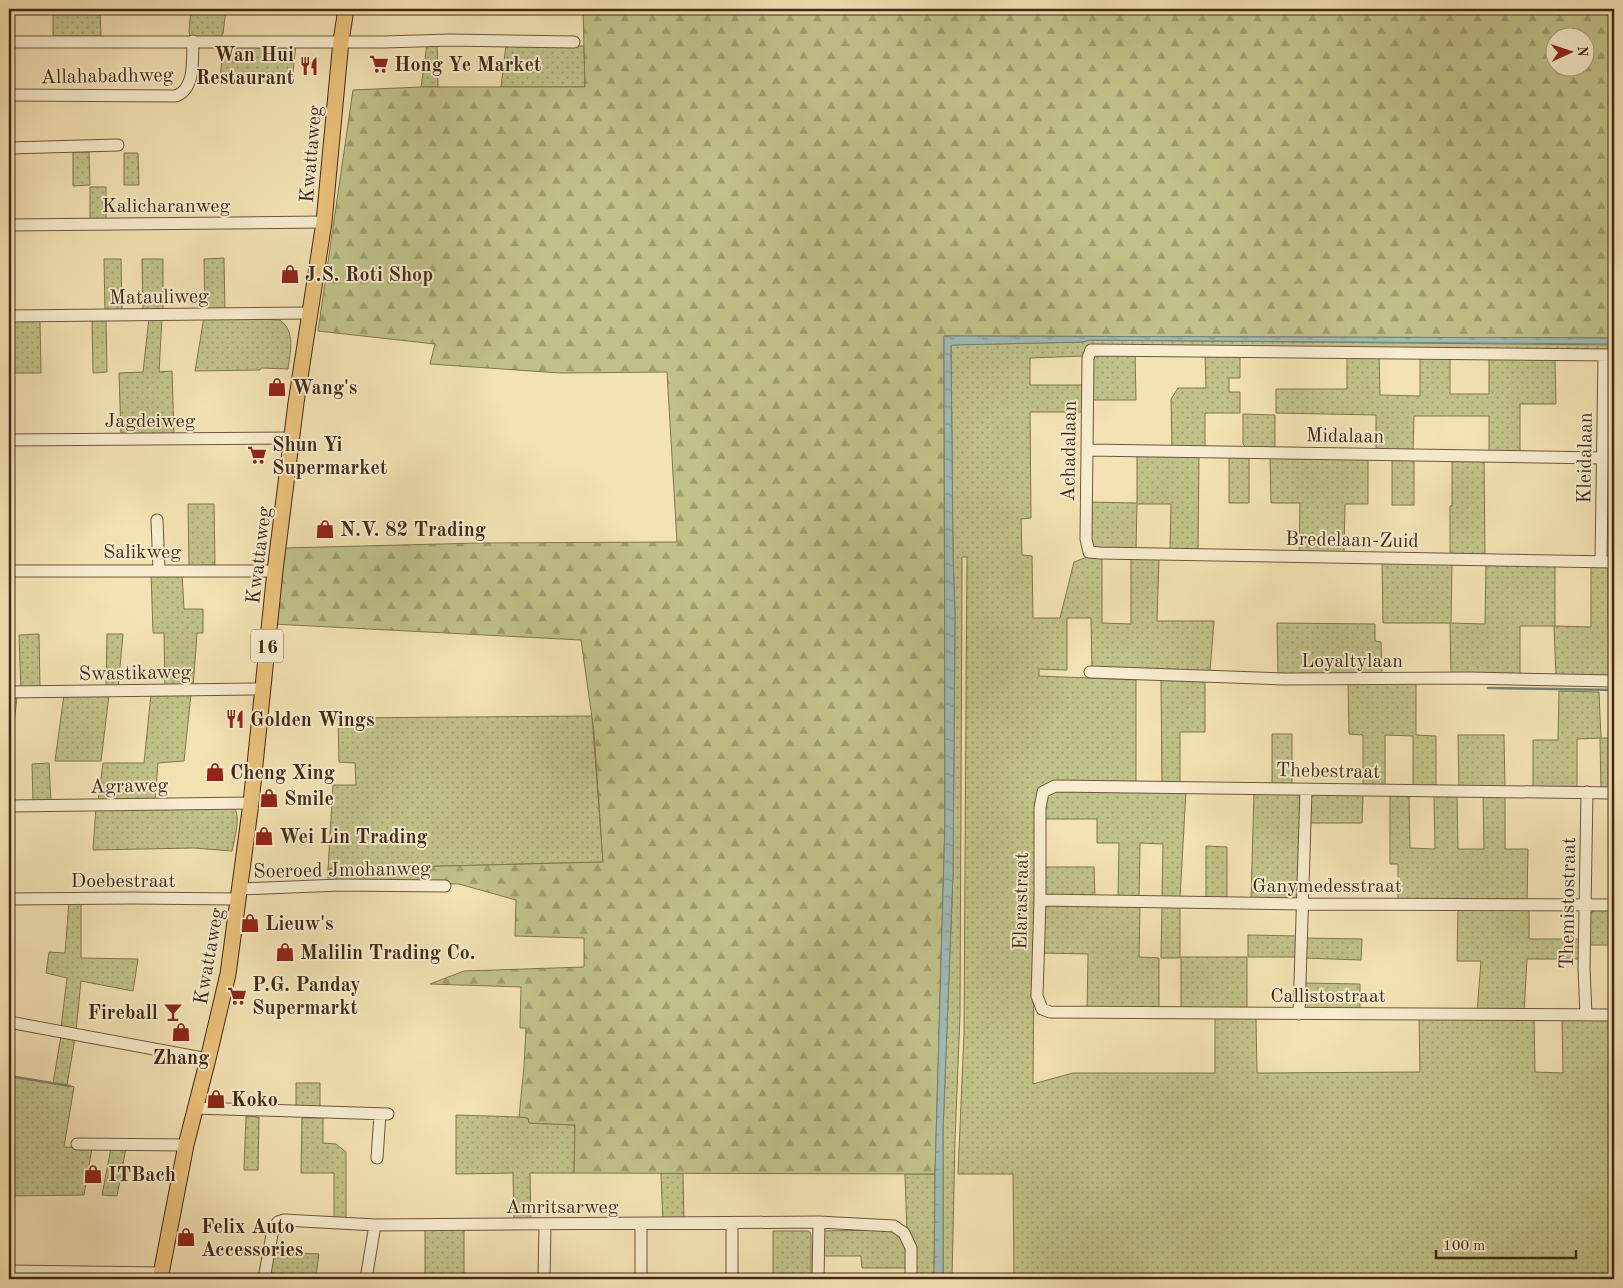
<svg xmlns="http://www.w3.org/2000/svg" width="1623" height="1288" viewBox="0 0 1623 1288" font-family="'Old Standard TT',serif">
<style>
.grass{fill:url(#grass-dots);stroke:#827550}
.forest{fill:url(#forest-firs);stroke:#827550;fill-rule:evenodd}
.water{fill:url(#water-ripples);stroke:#7a8177}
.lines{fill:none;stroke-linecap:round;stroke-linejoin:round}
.stream{stroke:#7a8177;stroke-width:2.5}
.minor-casing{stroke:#6f563e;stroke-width:13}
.major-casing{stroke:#432817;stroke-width:17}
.minor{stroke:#f7ecce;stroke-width:11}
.major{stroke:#eac17a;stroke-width:15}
.labels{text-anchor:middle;stroke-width:4;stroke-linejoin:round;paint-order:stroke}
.shield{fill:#f7ecce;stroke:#79634e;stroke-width:1}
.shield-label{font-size:19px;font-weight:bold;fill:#432817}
.poi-label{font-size:20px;font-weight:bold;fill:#432817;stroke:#f7ecce;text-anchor:start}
.street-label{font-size:20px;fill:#432817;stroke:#f7ecce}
</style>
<defs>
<pattern id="grass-dots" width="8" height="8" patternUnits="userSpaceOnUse" patternTransform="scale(1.25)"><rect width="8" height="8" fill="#c0c289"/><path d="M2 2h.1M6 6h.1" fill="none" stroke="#9e9e6f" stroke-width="1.8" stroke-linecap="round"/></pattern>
<pattern id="forest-firs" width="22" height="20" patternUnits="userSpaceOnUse" patternTransform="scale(1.25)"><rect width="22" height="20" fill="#c0c289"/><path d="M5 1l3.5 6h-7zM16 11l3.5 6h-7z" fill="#9e9e6f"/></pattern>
<pattern id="water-ripples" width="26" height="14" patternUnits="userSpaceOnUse" patternTransform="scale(1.25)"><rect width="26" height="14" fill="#9fbcb7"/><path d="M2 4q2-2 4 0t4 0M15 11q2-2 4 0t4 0" fill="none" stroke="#839994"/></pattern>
</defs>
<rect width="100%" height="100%" fill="#f3e2b3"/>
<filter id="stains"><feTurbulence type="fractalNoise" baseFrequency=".004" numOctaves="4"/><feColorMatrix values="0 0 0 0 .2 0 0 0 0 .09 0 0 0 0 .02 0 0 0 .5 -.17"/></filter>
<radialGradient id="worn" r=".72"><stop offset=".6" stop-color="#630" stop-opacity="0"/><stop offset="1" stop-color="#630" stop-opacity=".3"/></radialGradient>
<path class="grass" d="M53,9h47l1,27h-48z
M191,9h35l-3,25 -2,2 -31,1 -1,-5z
M223,44h73l-4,37 -72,1z
M427,44h10l1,43h-17z
M506,45l78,1 1,41h-84z
M73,152h16l1,33 -17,1z
M124,153h14l1,32h-15z
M90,187h16v33l-16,1z
M224,258l1,54h-20l-1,-53z
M104,259h17l1,53h-17z
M142,259h21v53h-20z
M204,317l76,3c16,12 10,32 8,49l-27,-1 -1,2 -65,1z
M106,318l1,54 -14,1 -1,-54z
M149,318h13l-3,54 13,-1 2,64 -53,1 -2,-63 24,-1z
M9,320h31l1,53h-32z
M1089,340l525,5v7l-527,-4 -3,5v3l-54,2v27h55v27h-55l1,106 -10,1 1,36 10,1 1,62h27l14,-56 16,-6 12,1v66l29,1v-66h28l-2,63h57l-4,50h-118l-1,-53h-24v52l-28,-1v7l97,4v103l-94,6 -8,186 -1,109 40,-11h142v-55h41l1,55 163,-1 -1,-54 115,2 1,52 28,1 -1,-54h52v260h-600l-1,-105h-55l6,-140 3,-477h-5l-2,458 -5,125 -3,139h-9v-148l10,-258 2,-259 -2,-57 -2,-212 132,-3z
M1135,352l1,48h-45l1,-43 2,-2z
M1205,353h35v25h-11v14h11v21h-35v36l-33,-1 -1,-49 7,-11h28z
M1347,355h32l1,40 40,1v-39h30v37h39v-35l66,1 1,44h-36v50h-31v-38h-75l-1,36 -37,-1v-36l-100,-2v-24h71z
M1608,358h6v158h-9z
M1243,414l32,1v34l-29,-2 -3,-3z
M1137,454l62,1 -1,95h-28l1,-46h-34l-1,46 -42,-3 -4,-4 -1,-41 48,1z
M1229,455h20v48h-20z
M1270,456l98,1v47h-23l-1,50 -45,-1 1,-50h-29z
M1392,458h22v47h-22z
M1452,458h32l1,98h-35v-50h2z
M188,504h26l1,61 -26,1z
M1382,561l70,1 -1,61 34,1 1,-62 69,1v63l36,1v-61h17v61h6v51l-58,-1 -2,-51h-34v50l-69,-1 -1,-52h-67z
M151,573h31l2,36h19v24h-6l-4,55h-28l-1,-55h-11z
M1277,623l98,1v17l6,1 1,34h-104z
M39,634l1,55 -19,1 -2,-55z
M107,634h16l-5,55h-12z
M1161,680l44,1v51h-25v53l-18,-1z
M1348,682h68v53l20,1v52h-23v-52l-28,-1v52h-22v-52l-14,-1z
M1559,691l40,1 2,46h13v52h-13l-1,-52 -23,1v50h-44v-49h25z
M151,694h40l-7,67 -26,2 -3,38 -57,1 5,-39h41z
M64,695h45l-8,66h-46z
M9,697h8l-7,64h-1z
M592,716l11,146 -275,7 5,-84h23l-1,-22 -16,-1 -1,-44z
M1272,734h20v51h-20z
M1458,735h46l1,53 -46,-1z
M49,763l2,38h-18l-1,-37z
M1051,791h135l-6,107h-18l1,-54 -23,-1 -1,55h-21l1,-55h-22v-24h-54l2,-23z
M1254,791l46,3v101l-3,6 -46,-1z
M1316,794h47l-1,29h-54l3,-25z
M1390,795l19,1 1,52 25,1 -1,-53h23l1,53h26l-1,-53h22v53h23l-1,53 -129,-1v-37h-8z
M96,807h137c9,7 1,33 -1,44l-38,-3 -101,2z
M1206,846l21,1v53l-21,-1z
M1043,867h51l1,31 -46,-1 -5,-6z
M69,902l12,1v55l57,1 -5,32 -52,-10 -5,50 -15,-3 6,-50 -21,-5 3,-21 16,1z
M1047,904h93l-1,53 20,1v53l-72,-1 1,-56 -46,-1 2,-46z
M1162,906h18v52h-19z
M1529,908v31h53l-1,20h-54l-3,54 -47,-1 4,-51h-24l1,-52z
M1614,908v37h-27l3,-31 6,-5z
M1248,935l51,1v21h-51z
M1305,938l57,1 -1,21 -57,-2z
M1181,957h66v53h-66z
M1304,983l56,1v28l-53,-2 -3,-6z
M61,1036l14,2 -8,47 7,2 -10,60 28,1 -8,47 -75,1v-120l44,7z
M296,1083h24v30l-24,-1z
M456,1115l63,2 9,1 1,5 46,2 -1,48h-44l1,51h-17l-1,-51 -57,1z
M246,1116l13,1 -1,53h-14z
M302,1118h21v25l13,1 10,8v69h-12v-48h-33z
M111,1148h15l-9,48 -15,-1z
M661,1173h22l1,52h-21z
M905,1174h30l-1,105h-20l-7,-46z
M425,1229h39v45h-39z
M890,1230c21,8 18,18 18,38h-46l-1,-12h-43l1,-25z
M773,1231h34l3,1 1,4v43h-38z
M272,1252l47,2 -3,22 -48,-2z"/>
<path class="forest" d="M583,9h1031v329l-670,-2 1,486 -10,352 -361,-1 1,-48 -46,-2 -1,-5 -9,-1 5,-50 2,-39h-6l1,-41 -91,-3 34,-13 120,-4v-29l-69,-2 1,-36 -57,-16 -131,-2v-13l275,-7 -9,-130 -13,-92 -308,-16 10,-76 197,-5 197,-1 -10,-170 -107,1 -130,-9 5,-20 -117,-13 35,-241 68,-3h164zM1556,38h30v30h-30z"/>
<path class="water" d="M944,336l670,2v6l-525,-4 -6,2 -132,3 2,212 2,57 -2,259 -10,258v148h-9l1,-105 10,-352z"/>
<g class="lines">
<path class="stream" d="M1488,688l126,2
M9,1076l61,10"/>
<g class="minor-casing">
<path id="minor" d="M9,42h375l66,-2 124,2
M9,95l167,1c20,-8 16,-37 17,-55
M9,148l109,-3
M9,225l315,-3
M9,316l301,-3
M1614,355l-523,-5 -3,8 -2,181 3,13 11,1 514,9
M9,440l283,-2
M1087,450l515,8
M157,520l2,50
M1601,561l3,-206
M9,571h266
M1090,672l194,7 185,-1 145,3
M9,692l253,-3
M1614,793l-559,-7 -12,6 -3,16v92l-3,96 5,13 8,3 564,3
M9,806l242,-3
M239,889l101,-4 105,1
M9,899l123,-1 106,1
M1040,900l264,4 310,1
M1299,1014l7,-225
M1586,1015l-2,-47 3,-176
M9,1022l199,37
M194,1108l194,6
M77,1144l109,1
M377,1158l3,-44
M9,1271l153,2
M264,1279l9,-50 5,-7 6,-2 91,5 444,-3 75,4 10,7 7,15v31
M366,1279l9,-54
M544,1279l1,-54
M641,1279v-55
M732,1279v-55
M818,1279l1,-57"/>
</g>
<g class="major-casing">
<path id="major" d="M160,1279l26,-134 22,-86 20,-85 23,-171 24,-232 21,-168 28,-181 17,-181 5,-32"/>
</g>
<use href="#minor" class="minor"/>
<use href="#major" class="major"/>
</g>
<defs>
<g id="supermarket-bare" transform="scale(1.5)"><path d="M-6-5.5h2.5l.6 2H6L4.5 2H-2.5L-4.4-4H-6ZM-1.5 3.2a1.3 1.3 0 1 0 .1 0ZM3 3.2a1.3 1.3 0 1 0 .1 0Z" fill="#8f2418" stroke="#f7ecce" stroke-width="2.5" paint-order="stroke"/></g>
<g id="restaurant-bare" transform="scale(1.5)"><path d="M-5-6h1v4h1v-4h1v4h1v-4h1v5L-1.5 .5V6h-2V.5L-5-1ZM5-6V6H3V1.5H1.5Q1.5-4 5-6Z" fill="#8f2418" stroke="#f7ecce" stroke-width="2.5" paint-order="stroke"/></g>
<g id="shop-bare" transform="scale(1.5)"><path d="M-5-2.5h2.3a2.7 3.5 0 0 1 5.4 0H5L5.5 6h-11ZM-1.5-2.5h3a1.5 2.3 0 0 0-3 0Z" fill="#8f2418" stroke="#f7ecce" stroke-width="2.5" paint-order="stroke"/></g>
<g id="bar-bare" transform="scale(1.5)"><path d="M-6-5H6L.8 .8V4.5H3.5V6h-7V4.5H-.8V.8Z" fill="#8f2418" stroke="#f7ecce" stroke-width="2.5" paint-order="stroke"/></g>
</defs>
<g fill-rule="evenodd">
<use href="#supermarket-bare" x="379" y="64"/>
<use href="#restaurant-bare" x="309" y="66"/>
<use href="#shop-bare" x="290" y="274"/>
<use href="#shop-bare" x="277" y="387"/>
<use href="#supermarket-bare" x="257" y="455"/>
<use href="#shop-bare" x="325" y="529"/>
<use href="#restaurant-bare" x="235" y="719"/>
<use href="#shop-bare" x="215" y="772"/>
<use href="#shop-bare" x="269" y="798"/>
<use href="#shop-bare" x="264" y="836"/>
<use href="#shop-bare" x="250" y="923"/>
<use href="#shop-bare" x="285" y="952"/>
<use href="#supermarket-bare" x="237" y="996"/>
<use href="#bar-bare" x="173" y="1012"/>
<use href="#shop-bare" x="181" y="1032"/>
<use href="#shop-bare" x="216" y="1099"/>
<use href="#shop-bare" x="93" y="1174"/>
<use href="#shop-bare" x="186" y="1237"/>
</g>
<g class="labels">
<rect class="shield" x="251" y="629.5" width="32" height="33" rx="4"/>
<g class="shield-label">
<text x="267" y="653">16</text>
</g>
<g class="poi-label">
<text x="294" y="61" text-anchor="end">Wan Hui<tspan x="294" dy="23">Restaurant</tspan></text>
<text x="394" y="71">Hong Ye Market</text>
<text x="305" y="281">J.S. Roti Shop</text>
<text x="292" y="394">Wang's</text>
<text x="272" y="451">Shun Yi<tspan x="272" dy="23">Supermarket</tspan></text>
<text x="340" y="536">N.V. 82 Trading</text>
<text x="250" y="726">Golden Wings</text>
<text x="230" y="779">Cheng Xing</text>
<text x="284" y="805">Smile</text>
<text x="279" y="843">Wei Lin Trading</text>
<text x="265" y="930">Lieuw's</text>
<text x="300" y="959">Malilin Trading Co.</text>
<text x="252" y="991">P.G. Panday<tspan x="252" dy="23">Supermarkt</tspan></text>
<text x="158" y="1019" text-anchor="end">Fireball</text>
<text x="181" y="1064" text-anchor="middle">Zhang</text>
<text x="231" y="1106">Koko</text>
<text x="108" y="1181">ITBach</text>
<text x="201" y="1233">Felix Auto<tspan x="201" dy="23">Accessories</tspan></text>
</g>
<g class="street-label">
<text transform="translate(107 75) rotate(-1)" y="7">Allahabadhweg</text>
<text transform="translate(310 154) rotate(-85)" y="7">Kwattaweg</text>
<text x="166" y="212">Kalicharanweg</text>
<text transform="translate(159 296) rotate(-1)" y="7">Matauliweg</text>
<text x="150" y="427">Jagdeiweg</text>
<text transform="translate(1345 435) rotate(1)" y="7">Midalaan</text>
<text transform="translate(1068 451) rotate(-89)" y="7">Achadalaan</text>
<text transform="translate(1584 458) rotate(-89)" y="7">Kleidalaan</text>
<text transform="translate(1352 539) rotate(1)" y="7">Bredelaan-Zuid</text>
<text x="142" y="558">Salikweg</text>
<text transform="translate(258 555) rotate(-83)" y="7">Kwattaweg</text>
<text x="1352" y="667">Loyaltylaan</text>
<text transform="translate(135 672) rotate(-1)" y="7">Swastikaweg</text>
<text transform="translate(1328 770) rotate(1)" y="7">Thebestraat</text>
<text transform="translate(129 785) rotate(-1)" y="7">Agraweg</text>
<text transform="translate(342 869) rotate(-1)" y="7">Soeroed Jmohanweg</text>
<text x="123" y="887">Doebestraat</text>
<text x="1327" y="892">Ganymedesstraat</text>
<text transform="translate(1020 901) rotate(-89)" y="7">Elarastraat</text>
<text transform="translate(1567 903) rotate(-89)" y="7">Themistostraat</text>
<text transform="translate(208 956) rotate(-80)" y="7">Kwattaweg</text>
<text x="1328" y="1002">Callistostraat</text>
<text x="562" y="1213">Amritsarweg</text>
</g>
</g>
<rect width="1623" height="1288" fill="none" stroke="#f3e2b3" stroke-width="30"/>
<rect x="10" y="10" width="1603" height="1268" fill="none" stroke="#432817" stroke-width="2.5"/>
<rect x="15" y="15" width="1593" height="1258" fill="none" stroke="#432817"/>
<g transform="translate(1570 52) rotate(87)"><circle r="24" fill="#f7ecce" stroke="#af9e85"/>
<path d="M0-4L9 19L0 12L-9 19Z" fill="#8f2418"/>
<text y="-8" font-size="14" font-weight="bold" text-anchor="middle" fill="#432817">N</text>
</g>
<path d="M1436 1250v8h140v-8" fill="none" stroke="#432817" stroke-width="2.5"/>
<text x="1443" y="1250" font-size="15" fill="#432817" stroke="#f7ecce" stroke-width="4" paint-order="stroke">100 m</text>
<rect width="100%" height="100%" filter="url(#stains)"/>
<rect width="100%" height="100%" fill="url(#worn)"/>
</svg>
